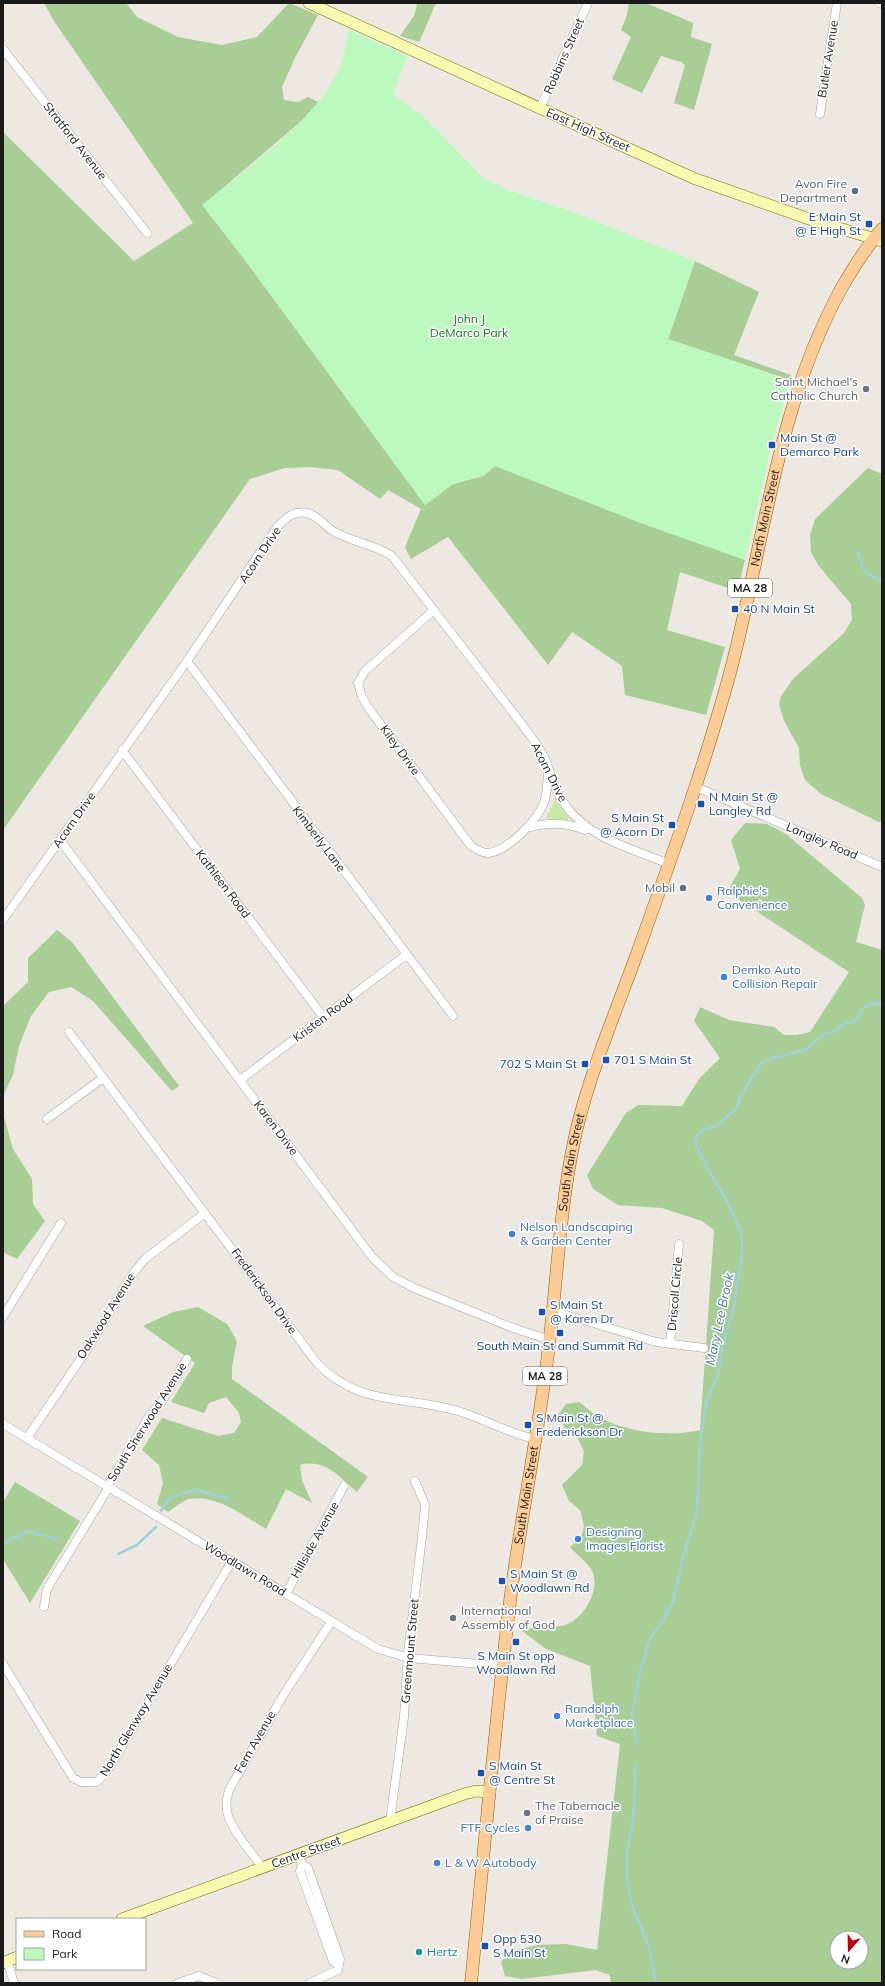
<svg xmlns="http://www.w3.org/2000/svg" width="885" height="1986" viewBox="0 0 885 1986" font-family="Mulish,sans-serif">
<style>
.grass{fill:#c9e8a5}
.forest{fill:#a8cd95;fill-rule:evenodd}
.park{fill:#bcf9be}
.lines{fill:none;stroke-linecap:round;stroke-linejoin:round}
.stream{stroke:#a0d1db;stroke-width:2.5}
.minor-casing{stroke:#a2a2a2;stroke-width:9}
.secondary-casing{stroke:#697004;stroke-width:12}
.primary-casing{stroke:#935c00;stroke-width:13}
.minor{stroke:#fff;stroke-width:8}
.secondary{stroke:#f9f9b2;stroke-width:11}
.primary{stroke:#fccc97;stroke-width:12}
.service-dot{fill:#5c6f8a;stroke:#fff;stroke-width:1.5}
.transit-dot{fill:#1a4fb4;stroke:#fff;stroke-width:1.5}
.worship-dot{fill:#6b7280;stroke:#fff;stroke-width:1.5}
.shop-dot{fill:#3f7fe0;stroke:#fff;stroke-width:1.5}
.culture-dot{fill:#0f9aa8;stroke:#fff;stroke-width:1.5}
.labels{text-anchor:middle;stroke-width:3;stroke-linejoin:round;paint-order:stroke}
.shield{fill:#fff;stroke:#5f5f5f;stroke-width:1}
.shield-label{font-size:11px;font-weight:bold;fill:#1b1b1b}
.street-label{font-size:12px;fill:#1b1b1b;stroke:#fff}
.service-label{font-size:12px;fill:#4e5e75;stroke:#fff;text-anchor:end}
.transit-label{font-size:12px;fill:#164399;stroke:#fff;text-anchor:start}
.park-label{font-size:12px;fill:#0b780f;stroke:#fff}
.worship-label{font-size:12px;fill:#5b616d;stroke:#fff;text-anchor:start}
.shop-label{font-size:12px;fill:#366cbe;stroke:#fff;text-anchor:start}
.culture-label{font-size:12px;fill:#0d838f;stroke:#fff;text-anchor:start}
.water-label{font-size:13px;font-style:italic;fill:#4579a2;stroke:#fff}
</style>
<rect width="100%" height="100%" fill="#ede8e1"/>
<path class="grass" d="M555,800l12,15 1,5 -19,-1 -3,-2z"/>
<path class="forest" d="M44,3h82l11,14 41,20 44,8 35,-8 32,-34 29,12 -23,43 -13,29 2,13 14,2 10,-5 10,5 -12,15 -103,88 45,59 177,241 28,-21 30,-8 12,-10 250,94 -8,31 -57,-19 -13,58 58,17 -19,68 -81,-20 -3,-29 -50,-34 -24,33 -100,-128 -37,22 -6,-12 16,-38 -33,-19 -8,9 -42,-29 -28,-3 -25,1 -35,11 -247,351v-698l131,129 59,-38 -139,-202z
M415,3h21l-17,39 -19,-6 14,-20 3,-11z
M629,3h17l47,20 -2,14 21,7 -18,66 -20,-7 11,-38 -4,-3 -20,-6 -19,37 -30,-14 19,-42 -10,-7 6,-15z
M695,261l64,31 -25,63 57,20 -1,5 -122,-41z
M868,468l14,6v347l-3,1 -58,-28 -16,-14 -5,-15 -1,-17 -15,-27 -5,-17 2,-8 13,-18 50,-45 8,-13 -1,-16 -33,-39 -7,-13 -1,-17 5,-16z
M745,823l22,1 19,10 76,64 3,7 -9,37 26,8v1033h-271l-1,-8 -14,-5 -74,9 -17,-3 -4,-14 9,-11 28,-6 28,-1 31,6 23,-206 -23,-8 -7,-70 -44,-17 -24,-18c17,-7 22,-2 38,-5 22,-2 43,-38 31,-57 -5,-8 -15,-15 -21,-22l11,-8 3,-13 -4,-16 -11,-9 -7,-16 20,-20 2,-14 -7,-14 -12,-9 -8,-12 9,-12 13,-2c7,5 14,12 22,16 27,15 70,19 99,12l14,-200 -12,-9 -40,-13 -44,-3 -25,-16 -6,-14 39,-62 12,-8 44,1 17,-27 21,-21 -26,-37 6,-14 29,13 45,7 10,8h13l13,-3 39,-60 -122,-80 13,-23 -9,-29zM837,1938h24v24h-24z
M57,930l15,12 107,144 -7,5 -79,-90 -22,-14 -22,5 -18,24 -12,30 -6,29 -10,21v-90l25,-24v-24z
M3,1113l10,36 19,30 1,25 12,17 -28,38 -14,-7z
M198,1307l29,17 10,17 -5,26v12l136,98 -11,15c-17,-15 -33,-34 -57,-27l2,15 10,23 -26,-14 -20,40c-22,-13 -50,-35 -77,-30 -7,2 -15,9 -21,13l-11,-8 6,-21 -4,-18 -17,-15 20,-32 56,18 16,-3 7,-11 -2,-9 -13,-16 -17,6 -5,10 -33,-11 24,-39 -52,-37 30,-14z
M15,1482l65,39 -50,82 -26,-42h-1v-59z"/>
<path class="park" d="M349,30l58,26 -14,38 34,26 57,59 27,12 54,18 130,52 -27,78 122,41 -19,67 -26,113 -102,-36 -148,-58 -12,10 -30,8 -28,21 -177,-241 -46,-59c46,-37 107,-80 135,-131 7,-13 9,-31 12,-44z"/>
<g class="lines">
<path class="stream" d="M857,552c8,18 4,21 25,29
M161,1511l9,-14 27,-7 32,9
M3,1543l26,-12 28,8
M118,1554l19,-9 19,-18
M637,1744l-5,-27 8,-46 10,-32 12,-17 11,-21 10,-44 14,-44 3,-71 6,-39 12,-29 5,-29 11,-38 8,-55v-16l-16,-37 -12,-19 -18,-34 -1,-4 2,-6 3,-4 17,-7 19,-16 5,-14 21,-33 45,-13 17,-15 10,-2 9,-8 13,-3c7,-12 10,-22 26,-16
M636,1763l-3,56 -6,34v27l5,25 17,42 7,36"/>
<g class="minor-casing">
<path id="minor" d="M879,3l3,1
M3,49l144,184
M540,108l48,-105
M820,114l17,-111
M434,610l-69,61 -7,12 4,14 8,13 101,136c5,3 11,7 17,7 19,-1 48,-32 55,-48 5,-10 4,-23 5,-34
M187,661l266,355
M122,750l202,268
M696,787l186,80
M527,828c21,-6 38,-6 58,2
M60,840l312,417 21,20 21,11 99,40 37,12
M3,920l184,-259 91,-135c8,-8 16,-16 29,-13 9,2 16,10 23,16 18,13 43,14 62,27l129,167c8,11 18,23 24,36 6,16 10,33 21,47 24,33 67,43 103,58
M69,1032l248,331c42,44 88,32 141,48 27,8 51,23 78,28
M240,1080l166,-125
M47,1119l56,-41
M553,1311l103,31 48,6
M3,1317l58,-94
M670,1344l9,-100
M3,1424l375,225 31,9 94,8
M27,1438l61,-90 46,-76 11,-13 60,-46
M108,1486l41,-70 12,-13 26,-44
M286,1594l58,-108
M44,1607l3,-18 62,-102
M3,1664l70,114 8,4h16l10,-11 125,-210
M390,1821l14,-104 4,-64 14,-116 3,-32 -10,-24
M298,1854l4,10 6,4 32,91 -2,11 -28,13
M302,1864l-2,7 33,90 6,4
M262,1867c-10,-14 -30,-36 -34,-52 -3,-9 -1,-17 1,-25l55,-96 47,-72
M7,1961l7,22
M178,1983l21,-7 17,7"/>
</g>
<g class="secondary-casing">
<path id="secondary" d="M309,3l384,175 116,41 73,22
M122,1919l342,-125 12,-3 14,1
M3,1963l14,-6"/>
</g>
<g class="primary-casing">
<g id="primary">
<path id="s1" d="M471,1983c13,-130 24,-261 40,-390 10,-73 24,-144 34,-217 12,-81 13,-164 31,-244 14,-59 38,-116 59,-173 34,-94 68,-188 95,-286 34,-128 46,-265 111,-384 12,-21 25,-42 41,-60"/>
</g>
</g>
<use href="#minor" class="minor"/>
<use href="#secondary" class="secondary"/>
<use href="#primary" class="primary"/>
</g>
<g class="service-dot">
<circle cx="855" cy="191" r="4"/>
<circle cx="683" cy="888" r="4"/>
</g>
<g class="transit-dot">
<rect x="865" y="220" width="8" height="8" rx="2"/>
<rect x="768" y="441" width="8" height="8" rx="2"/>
<rect x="731" y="605" width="8" height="8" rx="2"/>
<rect x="697" y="800" width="8" height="8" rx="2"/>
<rect x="668" y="821" width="8" height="8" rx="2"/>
<rect x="602" y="1056" width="8" height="8" rx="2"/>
<rect x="581" y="1060" width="8" height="8" rx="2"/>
<rect x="538" y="1308" width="8" height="8" rx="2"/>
<rect x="556" y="1329" width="8" height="8" rx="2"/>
<rect x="524" y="1421" width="8" height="8" rx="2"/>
<rect x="498" y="1577" width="8" height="8" rx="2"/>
<rect x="512" y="1638" width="8" height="8" rx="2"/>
<rect x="477" y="1769" width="8" height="8" rx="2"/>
<rect x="481" y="1942" width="8" height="8" rx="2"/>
</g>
<g class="worship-dot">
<circle cx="866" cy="389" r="4"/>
<circle cx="453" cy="1618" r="4"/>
<circle cx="527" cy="1813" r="4"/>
</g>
<g class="shop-dot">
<circle cx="709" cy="898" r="4"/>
<circle cx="724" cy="977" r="4"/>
<circle cx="512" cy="1234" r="4"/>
<circle cx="578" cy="1539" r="4"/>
<circle cx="557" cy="1716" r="4"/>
<circle cx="528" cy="1828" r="4"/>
<circle cx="437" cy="1863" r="4"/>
</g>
<circle class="culture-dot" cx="419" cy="1952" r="4"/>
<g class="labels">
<g class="shield">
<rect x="728" y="579" width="44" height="18" rx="3"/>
<rect x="523" y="1367" width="44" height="18" rx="3"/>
</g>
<g class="shield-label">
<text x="750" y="592">MA 28</text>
<text x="545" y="1380">MA 28</text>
</g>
<g class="street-label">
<text transform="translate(564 56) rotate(-66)" y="4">Robbins Street</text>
<text transform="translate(828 59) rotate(-81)" y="4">Butler Avenue</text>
<text transform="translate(588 130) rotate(24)" y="4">East High Street</text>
<text transform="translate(75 141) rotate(52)" y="4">Stratford Avenue</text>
<text dy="4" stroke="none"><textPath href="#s1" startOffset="1501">North Main Street</textPath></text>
<text transform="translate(260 555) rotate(-56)" y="4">Acorn Drive</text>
<text transform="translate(400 750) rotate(54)" y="4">Kiley Drive</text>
<text transform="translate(549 772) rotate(63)" y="4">Acorn Drive</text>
<text transform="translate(74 820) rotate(-55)" y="4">Acorn Drive</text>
<text transform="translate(319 839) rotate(53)" y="4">Kimberly Lane</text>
<text transform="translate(822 841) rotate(23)" y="4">Langley Road</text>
<text transform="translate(223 884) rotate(53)" y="4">Kathleen Road</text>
<text transform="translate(323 1018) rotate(-37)" y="4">Kristen Road</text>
<text transform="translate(276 1128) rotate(53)" y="4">Karen Drive</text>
<text dy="4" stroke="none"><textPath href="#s1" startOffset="827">South Main Street</textPath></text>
<text transform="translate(264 1291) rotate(54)" y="4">Frederickson Drive</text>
<text transform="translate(675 1294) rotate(-85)" y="4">Driscoll Circle</text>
<text transform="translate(106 1316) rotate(-58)" y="4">Oakwood Avenue</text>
<text transform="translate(147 1422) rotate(-58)" y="4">South Sherwood Avenue</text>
<text dy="4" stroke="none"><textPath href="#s1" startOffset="491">South Main Street</textPath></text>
<text transform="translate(315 1540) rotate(-61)" y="4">Hillside Avenue</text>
<text transform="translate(245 1569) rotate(31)" y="4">Woodlawn Road</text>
<text transform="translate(410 1651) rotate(-85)" y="4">Greenmount Street</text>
<text transform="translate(136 1720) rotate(-59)" y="4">North Glenway Avenue</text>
<text transform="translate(255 1742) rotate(-60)" y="4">Fern Avenue</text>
<text transform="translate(306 1852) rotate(-20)" y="4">Centre Street</text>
</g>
<g class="service-label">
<text x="847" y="188">Avon Fire<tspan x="847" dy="14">Department</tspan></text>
<text x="675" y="892">Mobil</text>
</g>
<g class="transit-label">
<text x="861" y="221" text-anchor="end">E Main St<tspan x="861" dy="14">@ E High St</tspan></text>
<text x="780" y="442">Main St @<tspan x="780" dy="14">Demarco Park</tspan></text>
<text x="743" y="613">40 N Main St</text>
<text x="709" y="801">N Main St @<tspan x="709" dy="14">Langley Rd</tspan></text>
<text x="664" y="822" text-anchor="end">S Main St<tspan x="664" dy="14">@ Acorn Dr</tspan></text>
<text x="614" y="1064">701 S Main St</text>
<text x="577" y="1068" text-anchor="end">702 S Main St</text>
<text x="550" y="1309">S Main St<tspan x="550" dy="14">@ Karen Dr</tspan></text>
<text x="560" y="1350" text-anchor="middle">South Main St and Summit Rd</text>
<text x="536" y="1422">S Main St @<tspan x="536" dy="14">Frederickson Dr</tspan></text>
<text x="510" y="1578">S Main St @<tspan x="510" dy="14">Woodlawn Rd</tspan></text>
<text x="516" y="1660" text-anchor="middle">S Main St opp<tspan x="516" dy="14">Woodlawn Rd</tspan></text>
<text x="489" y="1770">S Main St<tspan x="489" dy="14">@ Centre St</tspan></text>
<text x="493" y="1943">Opp 530<tspan x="493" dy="14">S Main St</tspan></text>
</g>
<g class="park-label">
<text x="469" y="323">John J<tspan x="469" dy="14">DeMarco Park</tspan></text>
</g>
<g class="worship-label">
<text x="858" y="386" text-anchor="end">Saint Michael's<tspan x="858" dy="14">Catholic Church</tspan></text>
<text x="461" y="1615">International<tspan x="461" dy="14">Assembly of God</tspan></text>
<text x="535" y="1810">The Tabernacle<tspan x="535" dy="14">of Praise</tspan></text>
</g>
<g class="shop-label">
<text x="717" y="895">Ralphie's<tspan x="717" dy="14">Convenience</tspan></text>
<text x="732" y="974">Demko Auto<tspan x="732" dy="14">Collision Repair</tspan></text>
<text x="520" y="1231">Nelson Landscaping<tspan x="520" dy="14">&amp; Garden Center</tspan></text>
<text x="586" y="1536">Designing<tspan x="586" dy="14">Images Florist</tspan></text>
<text x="565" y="1713">Randolph<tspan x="565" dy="14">Marketplace</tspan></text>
<text x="520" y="1832" text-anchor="end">FTF Cycles</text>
<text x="445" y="1867">L &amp; W Autobody</text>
</g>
<g class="culture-label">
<text x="427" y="1956">Hertz</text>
</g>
<g class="water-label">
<text transform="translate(719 1319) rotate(-78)" y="5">Mary Lee Brook</text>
</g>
</g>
<rect width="885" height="1986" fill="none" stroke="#1b1b1b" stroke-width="8"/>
<rect x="16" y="1918" width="130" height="52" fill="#ffffff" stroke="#a4a4a4"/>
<rect x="24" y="1931" width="20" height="6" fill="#fccc97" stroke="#a4a4a4"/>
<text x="52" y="1938" font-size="12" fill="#1b1b1b">Road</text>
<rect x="24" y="1948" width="20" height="12" fill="#bcf9be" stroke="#a4a4a4"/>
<text x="52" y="1958" font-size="12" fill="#1b1b1b">Park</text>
<g transform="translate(849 1950) rotate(200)"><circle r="19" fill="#ffffff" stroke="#a4a4a4"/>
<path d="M0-3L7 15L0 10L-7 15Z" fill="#c70008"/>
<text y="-6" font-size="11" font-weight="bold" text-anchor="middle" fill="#1b1b1b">N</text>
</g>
</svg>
